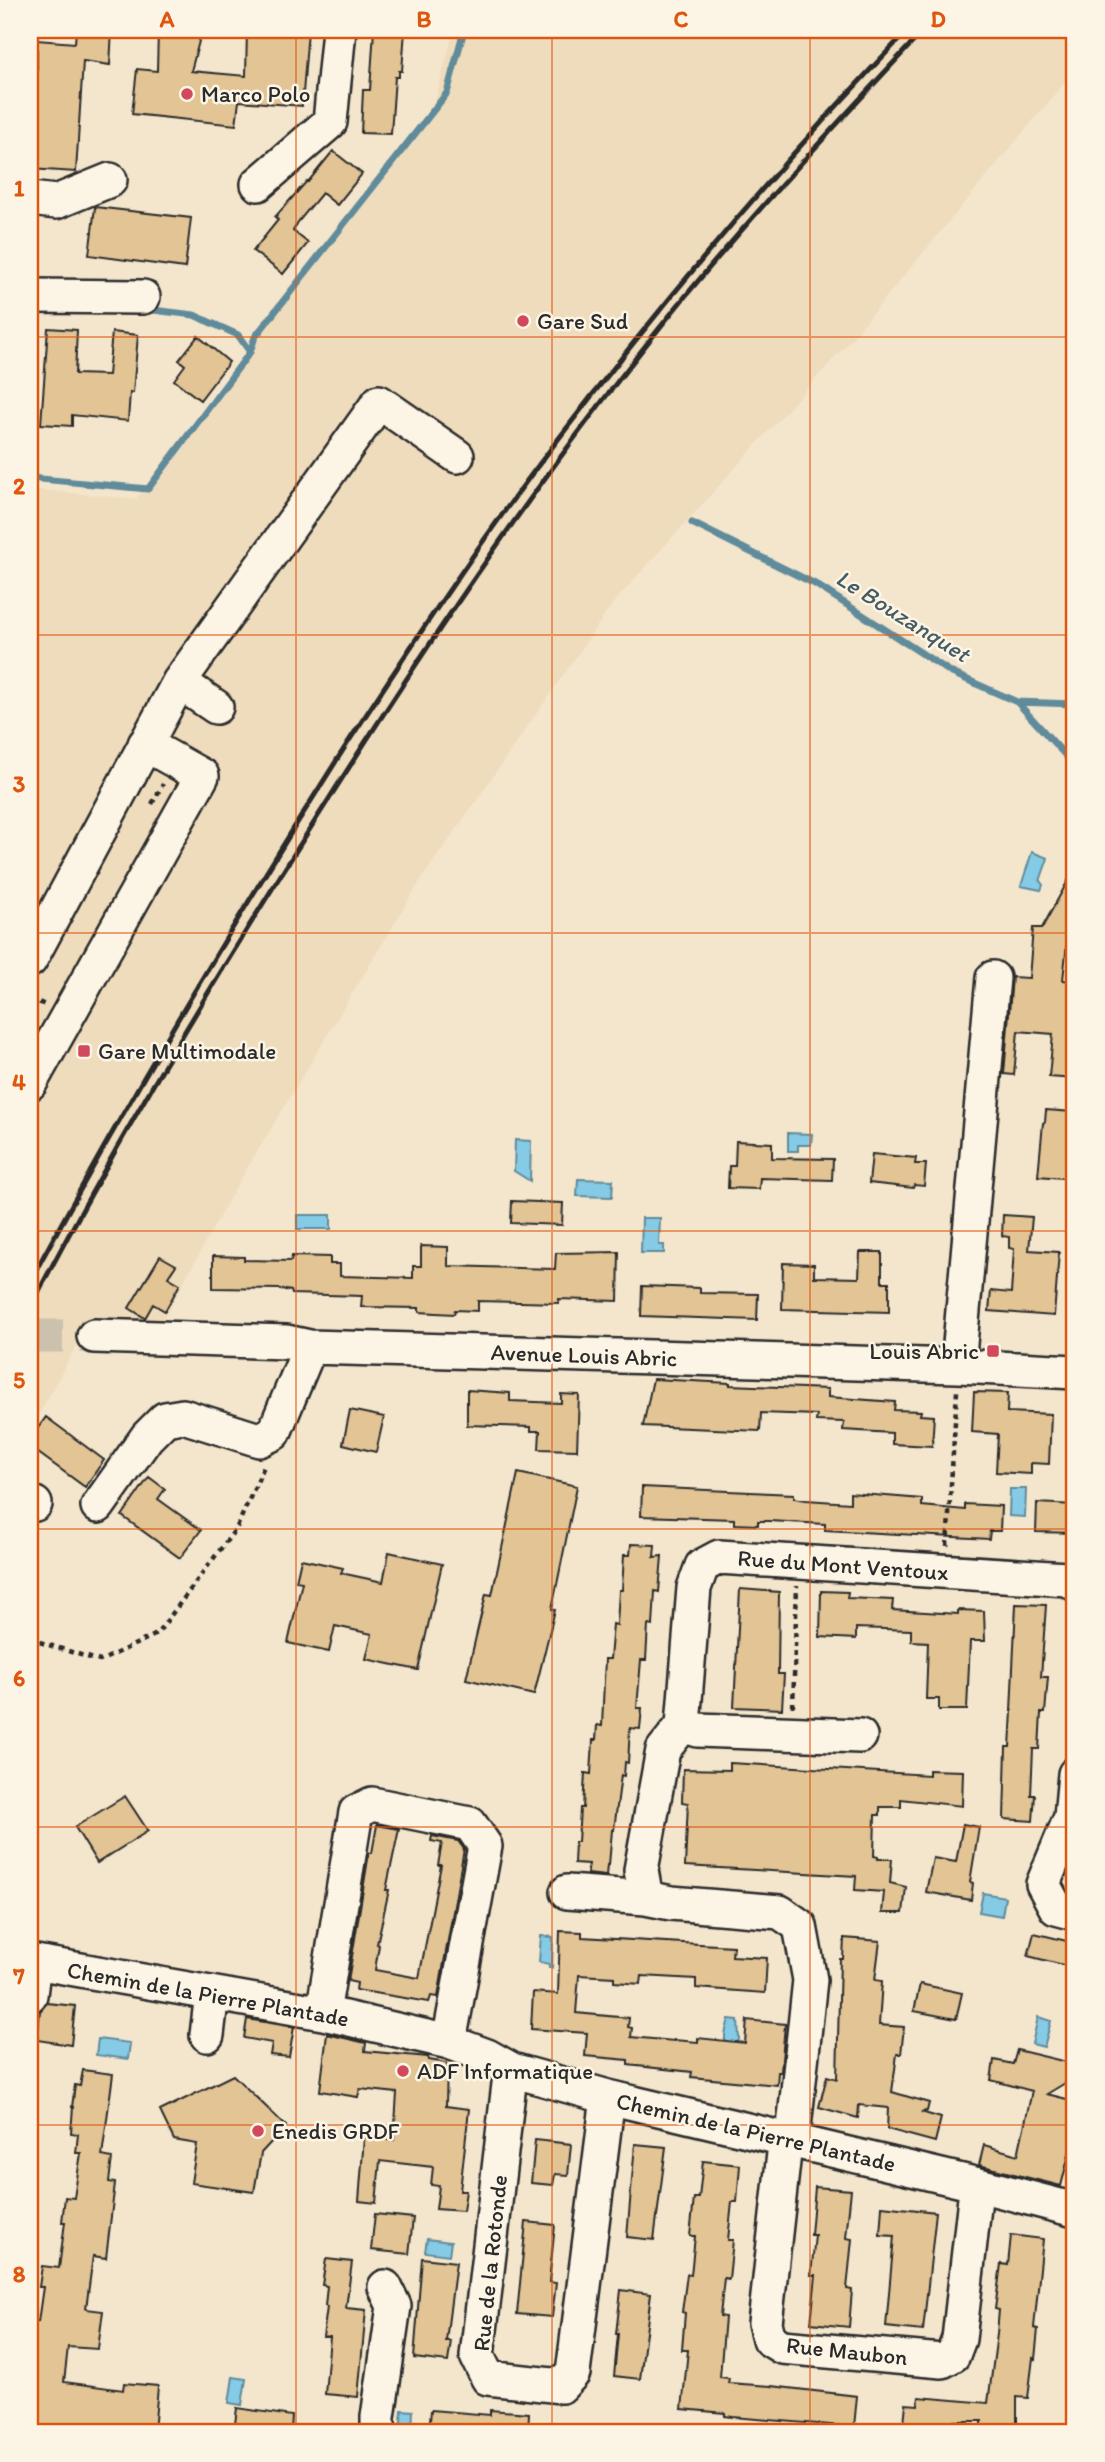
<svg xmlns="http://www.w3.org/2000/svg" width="1105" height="2462" viewBox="0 0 1105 2462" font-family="Itim,sans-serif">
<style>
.built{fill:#efdcbc}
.water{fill:#85cbe6;stroke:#618b9b;stroke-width:2}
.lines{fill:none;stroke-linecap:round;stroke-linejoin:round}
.stream{stroke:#618b9b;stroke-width:7}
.building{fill:#e2c495;stroke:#2b2b2b;stroke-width:2}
.minor-tunnel{stroke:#ccc1ad;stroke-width:33;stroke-dasharray:33 17;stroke-linecap:butt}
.minor-casing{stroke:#2b2b2b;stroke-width:38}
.path{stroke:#2b2b2b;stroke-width:4.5;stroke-dasharray:5 5;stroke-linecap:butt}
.minor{stroke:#fcf5e5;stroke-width:33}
.rail{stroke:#2b2b2b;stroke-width:5}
.grid{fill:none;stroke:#df570e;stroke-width:2;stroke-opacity:0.55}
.poi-dot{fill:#d1495b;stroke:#fcf5e5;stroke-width:2.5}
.labels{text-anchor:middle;stroke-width:5;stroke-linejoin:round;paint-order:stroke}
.poi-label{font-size:23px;fill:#2b2b2b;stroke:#fcf5e5;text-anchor:start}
.street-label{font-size:23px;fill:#2b2b2b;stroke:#fcf5e5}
.water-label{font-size:24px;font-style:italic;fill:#465b63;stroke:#fcf5e5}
.neatline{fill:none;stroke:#df570e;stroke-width:2.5}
.grid-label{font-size:23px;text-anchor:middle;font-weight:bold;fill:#df570e}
</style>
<rect width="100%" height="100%" fill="#f4e6cd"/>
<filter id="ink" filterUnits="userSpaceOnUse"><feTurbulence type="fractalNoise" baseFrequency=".0143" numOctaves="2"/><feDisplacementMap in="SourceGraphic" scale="14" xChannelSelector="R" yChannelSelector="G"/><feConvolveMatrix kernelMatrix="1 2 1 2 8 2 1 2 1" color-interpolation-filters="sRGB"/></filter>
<g filter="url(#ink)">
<path class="built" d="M454,30h621v40l-226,272 -235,260 -197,284 -184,306 -70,128 -72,-1 -61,112v-942l106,10 298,-395z"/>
<path class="water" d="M1032,852l16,6 -8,23 3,4 -2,5 -20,-4z
M788,1133l24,1 -1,11h-13v6h-10z
M515,1140l16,1 -1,40 -16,-10z
M578,1179l35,1 -1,17 -35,-1z
M297,1215h34v14h-34z
M642,1218h18l-1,27h5v8h-23z
M1010,1489h16l-1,28 -16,-1z
M983,1893l22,4 -3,19 -23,-4z
M541,1936l12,1 -1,31h-3v-4l-10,-2z
M1038,2017l13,4 -7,26 -12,-3z
M729,2019l9,1 1,19 -4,11 -10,-1v-15z
M98,2039l32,4 -2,16 -32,-4z
M427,2239l24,3 -2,13 -24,-3z
M233,2377l13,2 -4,26 -13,-2z
M402,2410l11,1 -1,21h-12z"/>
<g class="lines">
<path class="stream" d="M145,309l49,6 44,20 12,17
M30,478l118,11 102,-137 5,-15 192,-244 17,-63
M692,523l123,61 137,89 65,29 58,64
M1017,702l58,2"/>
</g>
<path class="building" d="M76,30h36l-2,35 -27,-4 -7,111 -46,-3v-49l3,-36h4v-44l38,3z
M158,30h44l-11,41 55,5 1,-46h61l-6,76 -63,-5 -3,24 -104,-11 5,-45 20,2z
M374,30h31l-3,41h-3v6h-4l-4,57 -30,-1 2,-43h7z
M333,151l29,23 -25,31 -15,-12 -24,29 -5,9 15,12 -25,31 -30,-23 25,-31 -3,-3 32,-36 1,1z
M95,207l96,11 -6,50 -96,-13z
M48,328l29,2 -2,44 33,1 4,-43 26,3 -5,58 -3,-1 -2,29 -56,-6v11l-31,-2z
M198,336l31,26 -29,38 -26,-20 11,-15 -6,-5z
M1075,868v60l-6,-3 -6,55 12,1v98l-26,-2 4,-43 -35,-3 -4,44 -10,-1 8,-97 17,1 4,-50h9z
M1046,1110l27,2 -2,32h4v35l-37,-3 5,-53 2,-1z
M736,1141l36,2v15l61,1 -1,21 -72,-2 -1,11 -31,-1 1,-22h6z
M872,1154l44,4 -1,6h11l-2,22 -10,-1 -1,3 -44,-5z
M512,1201l51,2 -1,22 -51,-2z
M1003,1215l29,2 -3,33 30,2 -5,64 -65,-5 2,-20 20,2 3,-44 -5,-1v-11l-7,-1z
M421,1246l27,1v19l107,3 1,-16 63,-1 -1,49 -59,-2v4l-81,-2v10l-23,-1 -1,4 -35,-2v-4l-58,-1 1,-11 -70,-2 -1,-3 -11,-2 -67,-1v-32l31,1v3l47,1 1,-5 38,1v7h10v12l73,2v-12h8z
M860,1252h22v30h7v30l-107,-3 1,-46 31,1v13l45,1z
M160,1256l16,9 -8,12 12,7 -15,27 -12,-7 -8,14 -16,-10z
M642,1286l58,2v5l58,1 -1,26 -116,-4z
M653,1379l77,4v2l98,4v8l67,5 -1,8 27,1 -1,4 14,1 -2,30 -40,-2v-11l-49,-3 1,-8 -28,-1 1,-6 -56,-2 -1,18 -117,-5z
M467,1390l43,3v8l51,2v-9l18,1 -2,55 -38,-1 1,-18h-9v-4l-64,-2z
M974,1392l34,1 -1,19 44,2 -2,50 -18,-1v11l-35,-2 2,-38 -26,-2z
M350,1410l34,7 -8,35 -33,-8z
M46,1417l58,43 -19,27 -55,-40v-8z
M518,1473l59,13 -25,123 3,1 -21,85 -68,-16 20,-85 6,1z
M149,1477l16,12 -7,10 43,31 -21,28 -58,-42z
M642,1487l152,7v4l12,2 44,3v-10l72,6v7l43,4v-6l36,2 -1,25h-10l-1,8 -164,-9v-6l-56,-3h-11v4l-24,-1v-5l-93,-3z
M1037,1503l38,2v28l-39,-1z
M631,1544l24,1 -1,12 8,-1 -3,36 -4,-1 -2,35 -5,-1 -2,35h-5l-4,48h5l-2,21 -10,-1 -2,35 -3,-1 -1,14 -3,-1 -7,55h-2l-3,35h-2l-1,11 -19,-2 2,-10 -15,-1 1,-21h3l2,-34h3l2,-35 6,1 2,-34h3l1,-15 5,1 3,-67h5l3,-35 4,1 2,-35h3l2,-35h6z
M389,1552l53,12 -24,106 -52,-11 6,-25 -37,-8 -6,26 -41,-9 14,-61 -6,-1 5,-22 42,9 -2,5 42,9z
M740,1589l39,3 -1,82h6l-2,35 -48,-2z
M821,1591l27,1 -1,6 46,2 -1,10 66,4v-4l26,1 1,30h-15l-3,69h-28v-11h-13l2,-57 -17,-1v-11l-55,-2v11l-36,-2z
M1016,1604l30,1 -5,72h7l-3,36h-4l-2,36h-6l-2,46h4l-2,26 -29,-2 2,-72h4l2,-36h-1z
M730,1763l199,12v-5l34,1 -1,35 -61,-7v8h-21v8h-5l-1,41 4,1v2h14l-2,24 16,4 -3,26h-21l2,-21 -29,-2 1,-14 -171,-10 3,-63 -6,-1 1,-33 47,1z
M125,1796l23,35 -51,32 -22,-36z
M963,1824l16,3 -9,55 3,1 -2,17 -45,-8 7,-34 23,4z
M377,1825l22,4 -13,61h3l-12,54 2,1 -4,25 44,8 22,-113h-3l4,-22 -11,-2 1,-5 26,5 6,8 -26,148 -7,-1 -2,6 -73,-12 1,-7 -9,-2 21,-128h3z
M560,1931l22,1v5l151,9 -1,10 35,2 -2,35 -69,-5v-9l-54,-3 -1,8 -27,-2v-5l-35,-2 -3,38 53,5 -1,9 4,1 -1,9 43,4v-1l24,2v-4l47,5 2,-23 38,4 -4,48h-3l-1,13 -86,-8 1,-5 -64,-7v-5l-43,-4 2,-23 -56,-4 2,-37 25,2z
M1034,1933l41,10v25l-47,-12z
M844,1938l36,3 -5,39 7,1 -3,44 25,2 -3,27h-4l-5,38 37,11 -2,8 -6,1 20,6 -6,24 -48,-13 1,-21 -29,-3 -1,13 -39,-11 8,-31 10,3 3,-120h3z
M920,1984l42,9 -6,26 -42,-8z
M47,2003l28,3 -4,39 -34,-5 3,-29z
M247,2019l47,8 -5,30 -19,-2 2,-12 -28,-5z
M327,2034l39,9 -1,8 63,6 1,3 18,3 -1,43 23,3 -9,82h6l-3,20 -27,-2 3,-23 -8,-1 2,-18 -53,-6 -4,42 -17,-2 5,-64 30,3 3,-47 -37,-4 -2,8 -38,-6z
M1017,2050l58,14v13l-28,17 28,7v30l-14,55 -82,-21 5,-20 34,10 14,-64 -41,-11 3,-20 19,4z
M83,2070l30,4 -11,82 10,2 -3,24 6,1 -9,75 -13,-2 -7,53 17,2 -5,38 -30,-2 -4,35 59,8 1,-7 34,3 -4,46h-124v-101l4,1 1,-11 3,1 5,-35h-4l3,-21 17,2 6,-46h-3l3,-25 9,1 7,-45h-5l2,-19 -7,-1 2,-26h-1l3,-22 5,1z
M233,2075l53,51 -25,27 -7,39 -63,-9 6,-39 -23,-4 -14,-29z
M535,2140l36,4 -3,31 -13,-1 -2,11 -22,-2z
M635,2144l31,3 -12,93 -27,-3z
M703,2161l37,4 -3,37h-5l-4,38h5l-4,39 -5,-1 -4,38 5,1 -5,60 9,1 -1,5 43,3 86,10 -3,31 -121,-10 -8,-1v-3l-43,-4 6,-59h-6l3,-37 -3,-1 5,-38 4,1 4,-39h-5l4,-38h5z
M815,2187l36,3 -5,48 6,1 -5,50 5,1 -3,37 -38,-4 5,-48h-5l4,-40h-4z
M882,2206l54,6 -13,119 -37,-4 8,-91 -14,-1z
M375,2214l38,4 -4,36 -38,-4z
M526,2222l29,3 -6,57 7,1 -4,34 -35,-3z
M1011,2235l32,4 -9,89 4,1 -3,30 -2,-1 -5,40 -11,-1v35h-24v-3h-11v-8h-37l-2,11h-40l3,-28 12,1 1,-8 69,6 9,-69 2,-24 -4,-1 6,-45 7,1z
M422,2258l34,4 -10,79h5l-3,21 -34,-4z
M326,2259l26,3 -6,46 20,2 -8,87 -33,-3 5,-57h-7l4,-30 -2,-1 2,-20 -5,-1z
M621,2290l30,4 -11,85 -26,-3 4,-42h-2z
M237,2408l55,8 -1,16h-57z
M431,2410l59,5v-5l39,3 -1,19h-99z"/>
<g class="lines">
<path class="minor-tunnel" d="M30,1336h64"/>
<g class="minor-casing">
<path id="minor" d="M258,184l72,-62 9,-92
M30,199l26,3 54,-22
M30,296l113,1
M179,682l37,25
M30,960l149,-278 200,-280 78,54
M30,1083l172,-307 -57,-32
M94,1336l193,6 23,5 648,19 117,6
M958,1366l35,-388
M30,1503l5,1
M98,1506l49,-69 18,-18 18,-3 76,24 15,-7 36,-86
M683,1725l15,5 162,6
M1075,1774l-4,43 -28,67 13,24 19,5
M567,1892l79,6
M30,1961l293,52 126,29 38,14 25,14 96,27 371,88 96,25
M30,1995l4,-33
M323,2013l33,-201 16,-8 98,20 15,22 -36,196
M207,2035l5,-42
M512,2070l-3,14 -32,272 11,22 73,8 12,-13 35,-276
M979,2185l-4,13 -16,141 -6,16 -11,6 -160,-14 -13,-8 -4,-16 19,-170 10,-26 16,-147 -10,-54 -20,-14 -109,-9 -25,-5 -5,-28 22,-120 20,-25 11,-137 8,-22 17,-9 348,22 8,5
M378,2432v-15l16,-111 -9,-19"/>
</g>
<path class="path" d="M152,804l11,-20
M30,998l15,7
M947,1546l10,-155
M30,1639l70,22 57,-27 80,-107 28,-63
M793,1707l4,-121"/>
<use href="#minor" class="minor"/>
<path class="rail" d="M30,1281c99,-183 205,-362 317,-537 66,-101 133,-203 206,-298 111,-146 229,-285 355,-416
M30,1308c88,-170 187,-333 290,-495 112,-177 230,-352 363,-514 77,-93 159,-181 241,-269"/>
</g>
</g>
<path class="grid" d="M296,30v2402M552,30v2402M810,30v2402M30,337h1045M30,635h1045M30,933h1045M30,1231h1045M30,1529h1045M30,1827h1045M30,2125h1045"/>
<g class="poi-dot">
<circle cx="187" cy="94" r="7"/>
<circle cx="523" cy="321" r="7"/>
<rect x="77" y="1044" width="14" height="14" rx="3.5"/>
<rect x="986" y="1344" width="14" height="14" rx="3.5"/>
<circle cx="403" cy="2071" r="7"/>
<circle cx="258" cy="2131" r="7"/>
</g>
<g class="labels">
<g class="poi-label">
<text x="201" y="102">Marco Polo</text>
<text x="537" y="329">Gare Sud</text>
<text x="98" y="1059">Gare Multimodale</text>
<text x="979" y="1359" text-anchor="end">Louis Abric</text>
<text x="417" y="2079">ADF Informatique</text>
<text x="272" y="2139">Enedis GRDF</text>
</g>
<g class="street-label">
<text transform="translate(584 1355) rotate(2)" y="8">Avenue Louis Abric</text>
<text transform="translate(843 1565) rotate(4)" y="8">Rue du Mont Ventoux</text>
<text transform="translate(208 1994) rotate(10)" y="8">Chemin de la Pierre Plantade</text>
<text transform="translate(756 2132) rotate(13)" y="8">Chemin de la Pierre Plantade</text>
<text transform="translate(490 2263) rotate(-84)" y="8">Rue de la Rotonde</text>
<text transform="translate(847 2351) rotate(6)" y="8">Rue Maubon</text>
</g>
<g class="water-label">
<text transform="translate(903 616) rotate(32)" y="8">Le Bouzanquet</text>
</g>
</g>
<rect width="1105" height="2462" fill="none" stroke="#fcf5e5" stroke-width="77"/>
<rect x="38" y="38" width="1028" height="2386" class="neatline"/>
<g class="grid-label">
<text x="167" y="27">A</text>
<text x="424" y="27">B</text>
<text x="681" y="27">C</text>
<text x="938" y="27">D</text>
<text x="19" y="196">1</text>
<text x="19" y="494">2</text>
<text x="19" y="792">3</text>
<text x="19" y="1090">4</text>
<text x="19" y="1388">5</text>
<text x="19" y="1686">6</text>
<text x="19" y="1984">7</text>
<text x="19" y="2282">8</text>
</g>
</svg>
